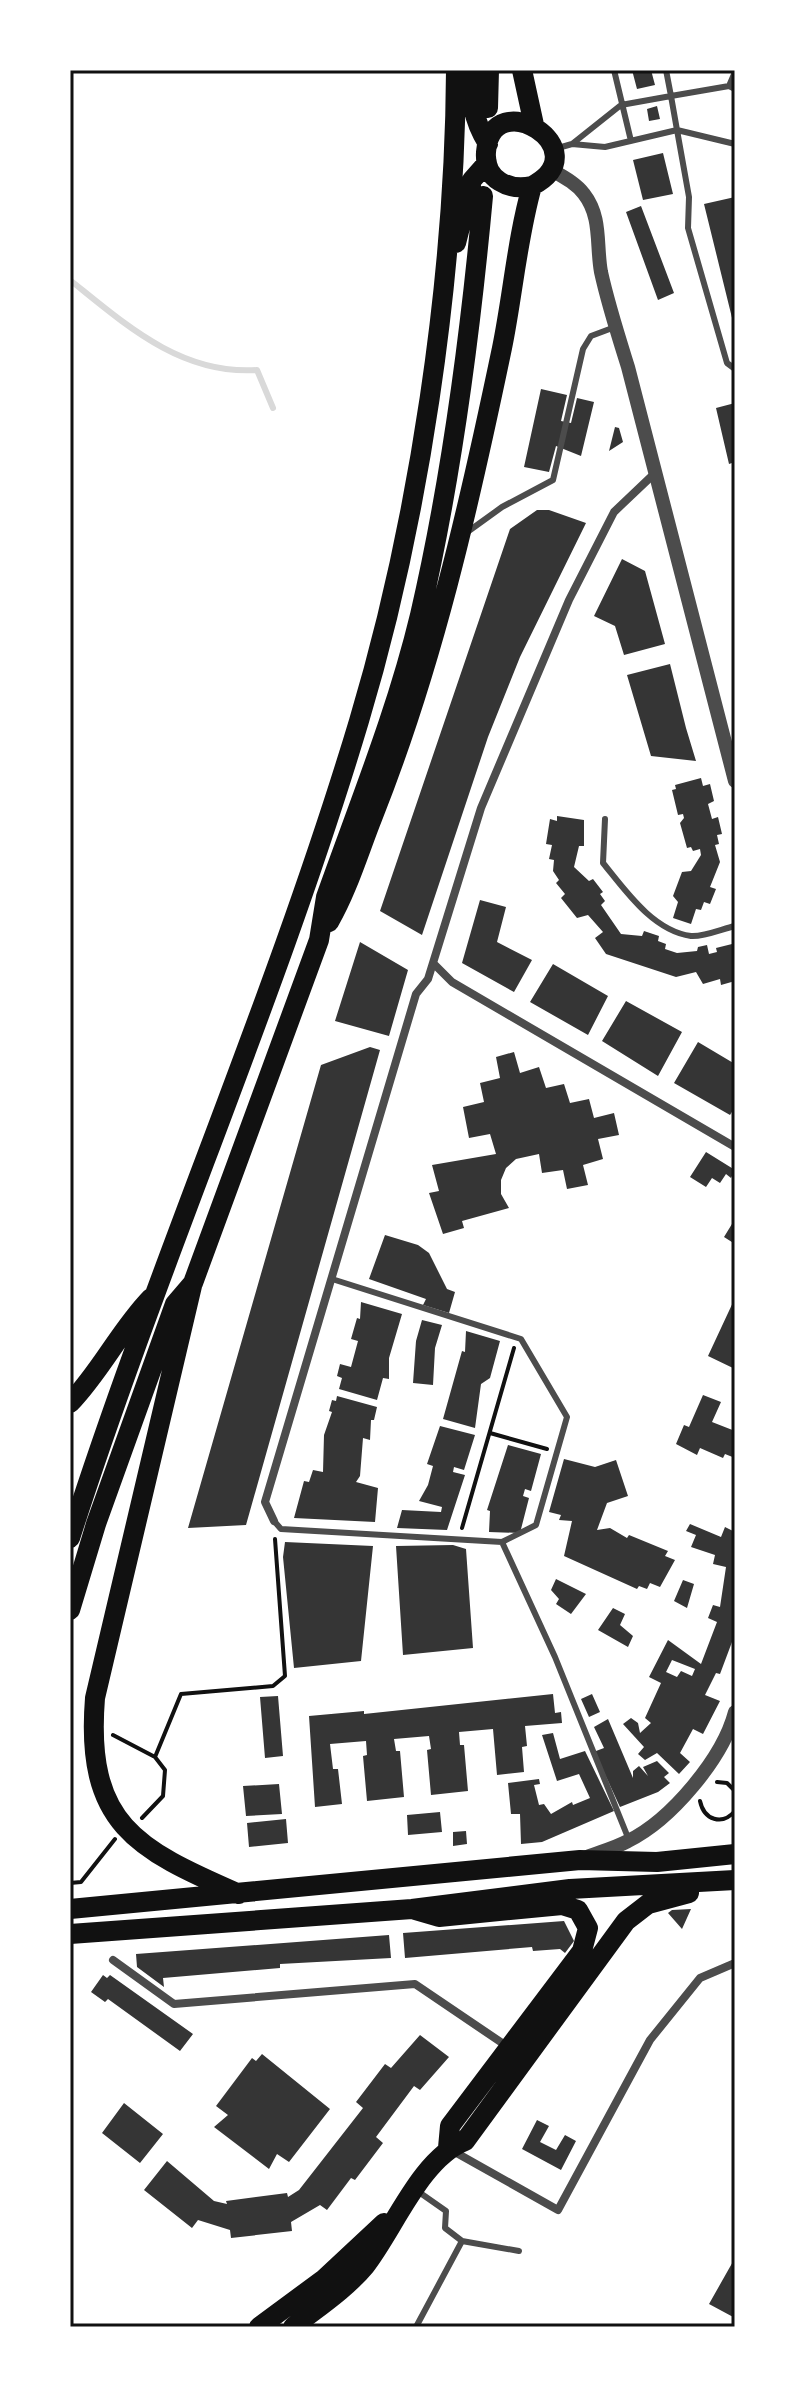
<svg xmlns="http://www.w3.org/2000/svg" width="805" height="2397" viewBox="0 0 805 2397" font-family="'Fira Sans Condensed',sans-serif">
<style>
.lines{fill:none;stroke-linecap:round;stroke-linejoin:round}
.stream{stroke:#d9d9d9;stroke-width:6}
.building{fill:#353535;fill-rule:evenodd}
.path{stroke:#111;stroke-width:4}
.service{stroke:#4c4c4c;stroke-width:6}
.minor{stroke:#4c4c4c;stroke-width:8}
.tertiary{stroke:#4c4c4c;stroke-width:14}
.primary{stroke:#111;stroke-width:20}
.neatline{fill:none;stroke:#111;stroke-width:3}
</style>
<rect width="100%" height="100%" fill="#fff"/>
<g class="lines">
<path class="stream" d="M70,280c56,45 111,95 187,90l16,38"/>
</g>
<path class="building" d="M632,70h19l4,15 -18,4z
M657,106l3,13 -11,2 -2,-12z
M663,153l10,41 -30,6 -10,-40z
M735,197v129h-1l-30,-122z
M641,206l33,87 -16,7 -32,-88z
M541,389l26,6 -6,26 10,2 6,-25 17,4 -13,54 -25,-10 -7,26 -25,-5z
M735,403v59l-6,2 -13,-56z
M615,427l4,1 4,14 -14,9z
M537,510h12l37,13 -66,134 -32,80 -66,198 -42,-24 130,-382z
M622,559l23,12 20,73 -41,11 -9,-29 -21,-10z
M670,664l16,64 10,33 -45,-5 -24,-81z
M701,778l2,8 7,-2 4,17 -6,3 4,15 6,-2 4,17 -5,1 2,9 -4,1 5,17 -10,25 6,2 -6,15 -6,-2 -3,8 -5,-1 -5,15 -18,-6 5,-16 -5,-6 9,-24 9,-1 10,-16 -1,-6 -7,2 -2,-4 -4,1 -7,-25 4,-5 -1,-4 -5,1 -6,-25 4,-1 -1,-4z
M557,816l27,4v26h-5l-5,21 15,14 4,-2 10,13 -3,2 5,7 -4,4 20,29 21,2 2,-5 15,5 -1,5 8,3 -1,5 12,4 20,-2 1,-4 9,-2 2,9 8,-2 -1,-4 16,-4 3,37 -14,4 -1,-6 -17,5 -7,-12 -20,5 -70,-23 -11,-16 8,-6 -15,-17 -11,3 -16,-20 4,-4 -9,-11 3,-3 -6,-9 1,-11 -5,-1 3,-14 -6,-1 4,-25 7,2z
M480,900l26,7 -9,35 35,18 -18,32 -52,-29z
M360,942l48,28 -19,66 -54,-15z
M553,964l55,32 -20,39 -58,-33z
M626,1001l56,31 -24,44 -56,-35z
M698,1042l37,22v43l-5,8 -56,-32z
M370,1047l10,3 -134,475 -58,3 133,-463z
M514,1052l6,21 19,-6 7,21 18,-4 6,19 19,-4 5,19 20,-5 5,22 -21,4 5,20 -20,6 5,20 -21,4 -4,-19 -21,3 -3,-19 -23,5 -10,9 -5,12v14l8,14 -47,13 2,7 -21,6 -14,-41 10,-2 -7,-26 64,-11 -6,-20 -21,4 -6,-31 21,-5 -4,-19 20,-5 -4,-21z
M706,1152l29,18 -4,8 -5,-4 -6,9 -8,-5 -6,9 -16,-10z
M735,1219v25l-11,-7z
M385,1235l33,10 11,8 18,36 8,3 -6,21 -26,-8 3,-6 -57,-20z
M735,1298v71l-27,-13z
M361,1302l41,12 -13,44v21l-6,-1 -6,22 -38,-11 3,-11 -5,-2 3,-12 11,3 7,-26 -7,-2 6,-21 3,1z
M422,1320l20,5 -7,23 -2,37 -20,-2 3,-42z
M466,1331l34,10 -10,37 -9,6 -6,44 -32,-9 19,-68 3,1z
M703,1395l18,7 -9,20 23,9v27l-10,-4 -2,4 -23,-10 -3,7 -21,-11 8,-19 5,2z
M337,1396l40,11 -3,13h-3l-1,20 -7,-2 -3,38 -4,6 22,6 -3,34 -81,-4 10,-37 5,1 4,-12 10,2 1,-37 8,-23 -3,-1 3,-11 4,1z
M440,1426l35,9 -11,35 -10,-3 -1,5 12,3 -18,55 -50,-2 5,-18 39,2 1,-5 -23,-6 9,-16 5,-19 -6,-2z
M508,1445l33,9 -10,37 -6,-2 -2,7 6,2 -9,35 -31,-1 1,-21 -3,-1z
M564,1459l31,8 21,-7 12,36 -21,7 -10,27 13,-2 17,10 2,-3 39,16 -3,5 10,4 -15,27 -10,-4 -3,6 -8,-3 -2,3 -73,-33 8,-35 -13,-1 2,-5 -12,-3z
M690,1524l31,13 4,-10 10,5v102l-15,40 -4,-1 -11,22 15,6 -17,33 -10,-5 -13,24 10,9 -11,12 -22,-21 -12,7 -7,-6 6,-7 -21,-23 8,-6 7,5 2,10 11,-10 -6,-5 16,-35 -12,-6 19,-37 33,24 16,-42 -9,-4 5,-13 7,2 6,-40 -13,-3 2,-9 -24,-8 5,-12 -10,-4zM672,1660l23,9 -3,7 -11,-5 -4,6 -11,-5z
M285,1542l88,4 -12,115 -67,7 -11,-111z
M453,1545l13,4 7,99 -70,7 -7,-109z
M556,1579l30,15 -15,20 -15,-10 3,-5 -8,-9z
M683,1580l11,4 -7,24 -13,-7z
M613,1608l12,6 -5,11 13,11 -5,11 -30,-17z
M553,1694l2,19 6,-1 1,11 -37,3 2,20 -5,1 2,25 -27,3 -4,-46 -34,3 1,13h4l4,46 -37,4 -4,-45 4,-1 -2,-13 -35,3 2,12h4l4,46 -37,4 -4,-45 4,-1 -1,-14 -36,3 3,25h5l4,35 -27,3 -6,-91 55,-5v3z
M592,1694l8,18 -11,5 -8,-18z
M278,1696l5,60 -18,2 -5,-61z
M608,1719l25,59v-7l6,-5 9,10 -5,-9 14,-6 12,12 -5,4 6,6 -12,9 -38,15 -24,-52v-4l8,-3 -10,-21z
M553,1733l7,26 25,-8 29,60 -72,31 -21,2 -1,-30h-9l-3,-31 31,-4 1,5 -6,1 5,20 5,-1 7,10 21,-12 1,3 17,-7 -11,-24 -22,7 -15,-46z
M279,1784l3,30 -36,2 -3,-30z
M440,1812l2,20 -34,3 -1,-20z
M286,1819l2,24 -39,4 -2,-24z
M466,1831l1,13 -14,2v-14z
M691,1909l-9,20 -14,-16 4,-3z
M564,1921l10,20 -9,12 -5,-4 -27,2 -1,-4 -127,11 -2,-25z
M389,1935l2,23 -111,6v4l-117,10 1,9 -27,-20 -1,-13z
M103,1975l4,3 3,-3 83,59 -13,17 -72,-52 -3,3 -14,-10z
M420,2035l29,22 -29,33 -6,-4 -38,51 7,6 -28,37 -4,-2 -24,32 -7,-5 -29,17 1,9 -61,7 -1,-8 -32,-10 -6,8 -48,-38 23,-29 47,40 13,3 -1,-3 61,-8 1,4 11,-7 64,-82 -7,-6 29,-38 6,4z
M262,2054l68,55 -41,53 -12,-8 -8,15 -55,-42 14,-12 -12,-9 36,-48 4,3z
M124,2103l39,31 -23,29 -38,-30z
M537,2120l12,6 -9,16 16,8 9,-15 11,6 -15,29 -39,-21z
M735,2258v60l-26,-14z"/>
<g class="lines">
<path class="path" d="M490,1433l57,16
M462,1528l52,-180
M113,1735l42,22 10,13 -2,26 -21,22
M155,1757l26,-63 92,-8 12,-10 -10,-137
M717,1782l10,1 8,8
M700,1801c4,19 22,25 35,10
M70,1883l11,-1 34,-43"/>
<path class="service" d="M614,70l17,71
M729,86l6,-14
M735,89l-6,-3 -58,10 6,34 58,14
M572,144l49,-39 50,-9 -5,-26
M558,148l14,-4 33,3 72,-17 12,67 -1,31 39,135 8,6
M466,533l36,-26 51,-27 30,-131 8,-13 24,-9
M605,819l-2,44c22,27 50,68 88,73 13,1 31,-7 44,-10
M274,1521l7,8 221,13 34,-17 31,-108 -46,-78 -189,-60
M502,1542l53,115 74,183
M416,2190l30,21 -1,17 17,13 57,10
M416,2327l46,-86"/>
<path class="minor" d="M433,963l19,19 283,165
M274,1521l-9,-19 151,-508 12,-15 53,-171 88,-208 45,-88 41,-39
M113,1960l61,44 241,-20 93,63
M453,2151l105,59 92,-170 50,-62 35,-15"/>
<path class="tertiary" d="M550,169c12,7 26,14 34,25 18,23 12,51 17,78 7,32 17,63 27,95l107,414
M587,1857c13,-5 28,-9 41,-16 43,-21 95,-83 107,-129"/>
<path class="primary" d="M472,70c-1,30 0,48 16,74
M522,70l12,55
M488,108l1,-38
M456,243l16,-63 15,-17
M329,922c19,-33 30,-71 44,-106 60,-151 96,-310 129,-468 11,-54 15,-109 30,-162 69,-36 -40,-104 -46,-34 -2,28 23,39 46,34
M192,1286l-97,412c-10,126 41,151 144,196
M70,1403c31,-32 50,-73 81,-105
M70,1538c88,-275 206,-540 289,-817 60,-200 96,-443 97,-651
M70,1610l26,-86 79,-220 18,-21 126,-343 7,-43c33,-93 71,-186 94,-282 32,-138 50,-277 63,-419
M70,1909l510,-49 77,2 78,-8
M415,1910l24,7 123,-12 16,5 10,18 -6,23 -132,175 -2,22
M70,1934l342,-25 158,-20 165,-9
M259,2327l65,-48 60,-56
M293,2327c24,-19 52,-37 72,-61 29,-37 55,-107 100,-125l161,-220 22,-17 41,-11"/>
</g>
<rect width="805" height="2397" fill="none" stroke="#ffffff" stroke-width="144"/>
<rect x="72" y="72" width="661" height="2253" class="neatline"/>
</svg>
